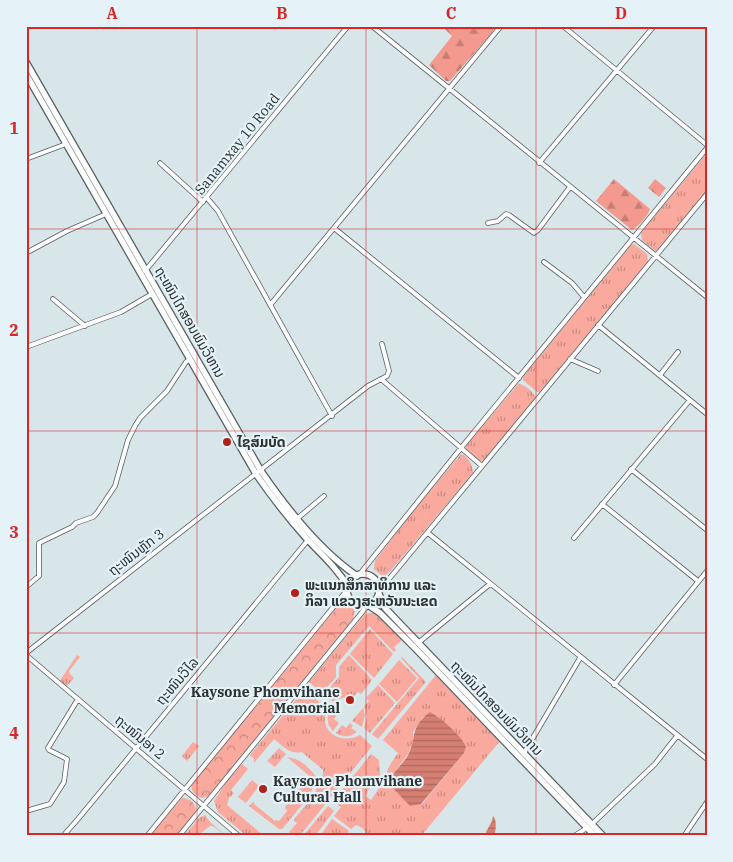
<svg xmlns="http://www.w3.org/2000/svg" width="733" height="862" viewBox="0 0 733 862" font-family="'IBM Plex Serif','Noto Sans Lao',serif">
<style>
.grass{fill:url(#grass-tufts);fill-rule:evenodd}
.forest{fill:url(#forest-firs)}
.park{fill:url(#park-crowns)}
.water{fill:url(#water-rules)}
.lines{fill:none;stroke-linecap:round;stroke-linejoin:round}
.minor-casing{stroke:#545f63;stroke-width:5.5}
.highway-casing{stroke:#545f63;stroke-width:8}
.minor{stroke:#fff;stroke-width:4}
.highway{stroke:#fff;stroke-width:5.5}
.grid{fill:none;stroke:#d62828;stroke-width:1;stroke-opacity:0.55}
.poi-dot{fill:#b1211a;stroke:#e5f2f7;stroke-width:2}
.labels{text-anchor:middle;stroke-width:4.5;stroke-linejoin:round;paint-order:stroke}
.street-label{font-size:14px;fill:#2d3233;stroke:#e5f2f7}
.poi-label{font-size:14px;font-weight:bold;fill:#2d3233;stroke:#e5f2f7;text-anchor:start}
.neatline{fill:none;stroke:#d62828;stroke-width:2}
.grid-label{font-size:16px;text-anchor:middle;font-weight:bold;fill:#d62828}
</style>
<defs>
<pattern id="grass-tufts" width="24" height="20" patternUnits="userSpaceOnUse" patternTransform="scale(1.25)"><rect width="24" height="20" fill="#f9a99d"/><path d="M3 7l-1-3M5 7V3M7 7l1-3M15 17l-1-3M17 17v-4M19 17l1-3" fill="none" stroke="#ca8a81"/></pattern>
<pattern id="forest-firs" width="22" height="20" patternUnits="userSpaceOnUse" patternTransform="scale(1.25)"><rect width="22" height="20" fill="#f3998d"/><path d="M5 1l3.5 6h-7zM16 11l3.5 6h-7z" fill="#c57d74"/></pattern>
<pattern id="park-crowns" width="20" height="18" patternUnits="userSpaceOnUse" patternTransform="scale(1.25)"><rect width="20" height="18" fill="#f9a99d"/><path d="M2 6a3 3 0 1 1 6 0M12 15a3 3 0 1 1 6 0" fill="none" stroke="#ca8a81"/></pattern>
<pattern id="water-rules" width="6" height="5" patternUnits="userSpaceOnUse" patternTransform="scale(1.25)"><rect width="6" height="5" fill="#d57e72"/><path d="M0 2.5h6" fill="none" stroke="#ad685e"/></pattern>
</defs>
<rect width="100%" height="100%" fill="#d8e5e9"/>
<path class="grass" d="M707,153v38l-49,59 -3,1 -13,-11 -1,-7z
M634,244l13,10 1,8 -108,130h-3l-14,-12v-3l108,-132z
M518,384c6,0 16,8 18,14l-51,62 -5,1 -14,-11v-4z
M461,454c7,2 12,11 12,19l-80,95 -7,7h-5l-7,-6 1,-8 39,-51z
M368,613h7l27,27 -8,7 2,3 -2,2 -25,-26 -33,39v12l-14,16 -13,-11 55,-67z
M370,629l23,25 -19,24 -24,-24z
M77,655l3,2 -11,14 1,3 4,4 -9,10 -6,-6z
M349,655l23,25 -11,14 -3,-2 -5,5 -11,1 -8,4 -10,-8 15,-17v-10z
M402,657l24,25 -48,57 -6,-5 47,-56 -18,-20z
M399,660l18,18 -20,24 -18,-18z
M436,675l64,66 -79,95h-54c-1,-6 -5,-9 -11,-11l-5,4 -17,-13 7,-9 -8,-6 38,-47 8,6 1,15 -7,8 -8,13 6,4 9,-13 5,-3c1,-14 5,-20 13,-31l-15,-13zM423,717l43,30 -2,6 -42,51 -12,1 -22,-23 2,-4 18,-24 5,-13v-9z
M378,685l17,18 -25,30 -6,-5 3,-11 -3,-11 5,-5 -3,-3z
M304,690l24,19c-12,21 13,37 32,26l12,11 -65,81 -8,9h-5l-5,-4 8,-9 -3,-2 1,-3 18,-21 10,-23v-4l-21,-18c-12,3 -19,-6 -28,-13l-20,24v-4l-4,-4z
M363,708l2,7 -3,12 -10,-6z
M330,710l7,5 -3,4 5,4 -6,8c-6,-6 -7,-14 -3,-21z
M350,723l3,3 -2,2 6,4c-7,5 -14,6 -21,1l6,-8 4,3z
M193,742l6,4 -12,15 -5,-5z
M279,748l7,6 -11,13 -8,-6z
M287,757c12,1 22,10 29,20l-6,18 -28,34h-3l-30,-23 5,-5v3l21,17 1,-1 3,1 8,-10 -2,-4 3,-4 3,2 10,-11 -3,-3 4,-5 4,2 7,-9z
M242,764l6,5 -17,21 3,3 -5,5 -2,7 37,31h-17l-29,-24 -4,-11 13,-20z
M252,780l7,6 -13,17 -8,-6z
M328,806l6,5 -19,25h-12z
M205,815l5,7 16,14 -13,-10h-3l-13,10h-13l15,-18z
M332,819l17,12 -2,5h-27z"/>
<path class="forest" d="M442,26h54l-5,8 -41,47h-4l-17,-16 23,-29z
M614,179l36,30c-3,8 -10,16 -18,21l-36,-29z
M655,179l11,9 -7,9 -11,-9z"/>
<path class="park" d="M345,603l10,7 -2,9 -144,177 -7,2c-6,-2 -12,-7 -10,-14l146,-178z
M182,798c7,0 14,5 14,13l-20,25h-26z"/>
<path class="water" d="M430,712c11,6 31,23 36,35l-2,6 -43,51 -11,2 -22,-23c4,-10 13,-17 19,-26 11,-19 1,-28 23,-45z
M493,816c4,3 3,15 1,20h-6l-2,-4 6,-11z"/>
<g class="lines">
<g class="minor-casing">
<path id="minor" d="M372,26l335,271
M563,26l144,119
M26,159l40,-15
M160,163l43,39
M539,163l115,-137
M207,198l11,13 114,205
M488,223l10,-2 8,-7 3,1 25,18 4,-3 32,-43
M334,228l185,150
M26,253l41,-22 39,-17
M544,262l28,21 12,14
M145,271l203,-245
M53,299l32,27
M271,304l230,-278
M598,325l109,89
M26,347l95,-35 31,-18
M570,359l28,12
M660,375l18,-23
M381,379l101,87
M631,469l76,61
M602,504l96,77
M298,518l26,-22
M428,533l279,226
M574,538l116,-138
M359,575l102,-127 246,-300
M26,587l13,-11v-33l33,-16 4,-4 17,-6 4,-4 18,-27 13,-46 7,-14 5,-8 27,-27 19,-29 4,-3
M379,591l328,-397
M418,643l72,-59
M26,653l342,-267 19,-10 2,-5 -7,-27
M26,655l213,181
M614,685l93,-114
M524,753l56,-95
M26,811l24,-7 14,-22 3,-23 -18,-9 -1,-2 30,-49
M592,824l63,-60 22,-28
M63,836l15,-17 230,-279
M147,836l201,-247
M179,836l189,-231
M574,836l13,-8
M684,836l23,-34"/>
</g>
<g class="highway-casing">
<path id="highway" d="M26,62l235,409c26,38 58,79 96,105
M26,74l230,400c16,23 33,45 51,65 15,16 30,29 41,48
M347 590a16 16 0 1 1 32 0a16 16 0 1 1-32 0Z
M379,594l6,14 218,228
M368,605l12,8 34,34 181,189"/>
</g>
<use href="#minor" class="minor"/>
<use href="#highway" class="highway"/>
</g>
<path class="grid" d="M197,26v810M366,26v810M536,26v810M26,229h681M26,431h681M26,633h681"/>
<g class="poi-dot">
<circle cx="227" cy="442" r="5"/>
<circle cx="295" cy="593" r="5"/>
<circle cx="350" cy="700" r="5"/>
<circle cx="263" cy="789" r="5"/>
</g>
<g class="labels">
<g class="street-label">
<text transform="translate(237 144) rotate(-51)" y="5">Sanamxay 10 Road</text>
<text transform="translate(190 322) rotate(60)" y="5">ຖະໜົນໄກສອນພົມວິຫານ</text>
<text transform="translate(136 552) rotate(-38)" y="5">ຖະໜົນຫຼັກ 3</text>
<text transform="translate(177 681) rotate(-50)" y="5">ຖະໜົນວິໄລ</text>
<text transform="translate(497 708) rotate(46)" y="5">ຖະໜົນໄກສອນພົມວິຫານ</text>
<text transform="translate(140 737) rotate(40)" y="5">ຖະໜົນອາ 2</text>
</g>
<g class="poi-label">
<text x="237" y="447">ໄຊສົມບັດ</text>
<text x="305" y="590">ພະແນກສຶກສາທິການ ແລະ<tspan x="305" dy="16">ກິລາ ແຂວງສະຫວັນນະເຂດ</tspan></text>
<text x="340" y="697" text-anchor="end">Kaysone Phomvihane<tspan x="340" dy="16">Memorial</tspan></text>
<text x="273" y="786">Kaysone Phomvihane<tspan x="273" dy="16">Cultural Hall</tspan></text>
</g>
</g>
<rect width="733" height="862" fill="none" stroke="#e5f2f7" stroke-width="55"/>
<rect x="28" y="28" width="678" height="806" class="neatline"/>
<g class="grid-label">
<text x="112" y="19">A</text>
<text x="282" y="19">B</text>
<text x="451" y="19">C</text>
<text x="621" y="19">D</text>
<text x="14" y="134">1</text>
<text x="14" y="336">2</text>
<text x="14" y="538">3</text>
<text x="14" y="739">4</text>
</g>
</svg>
